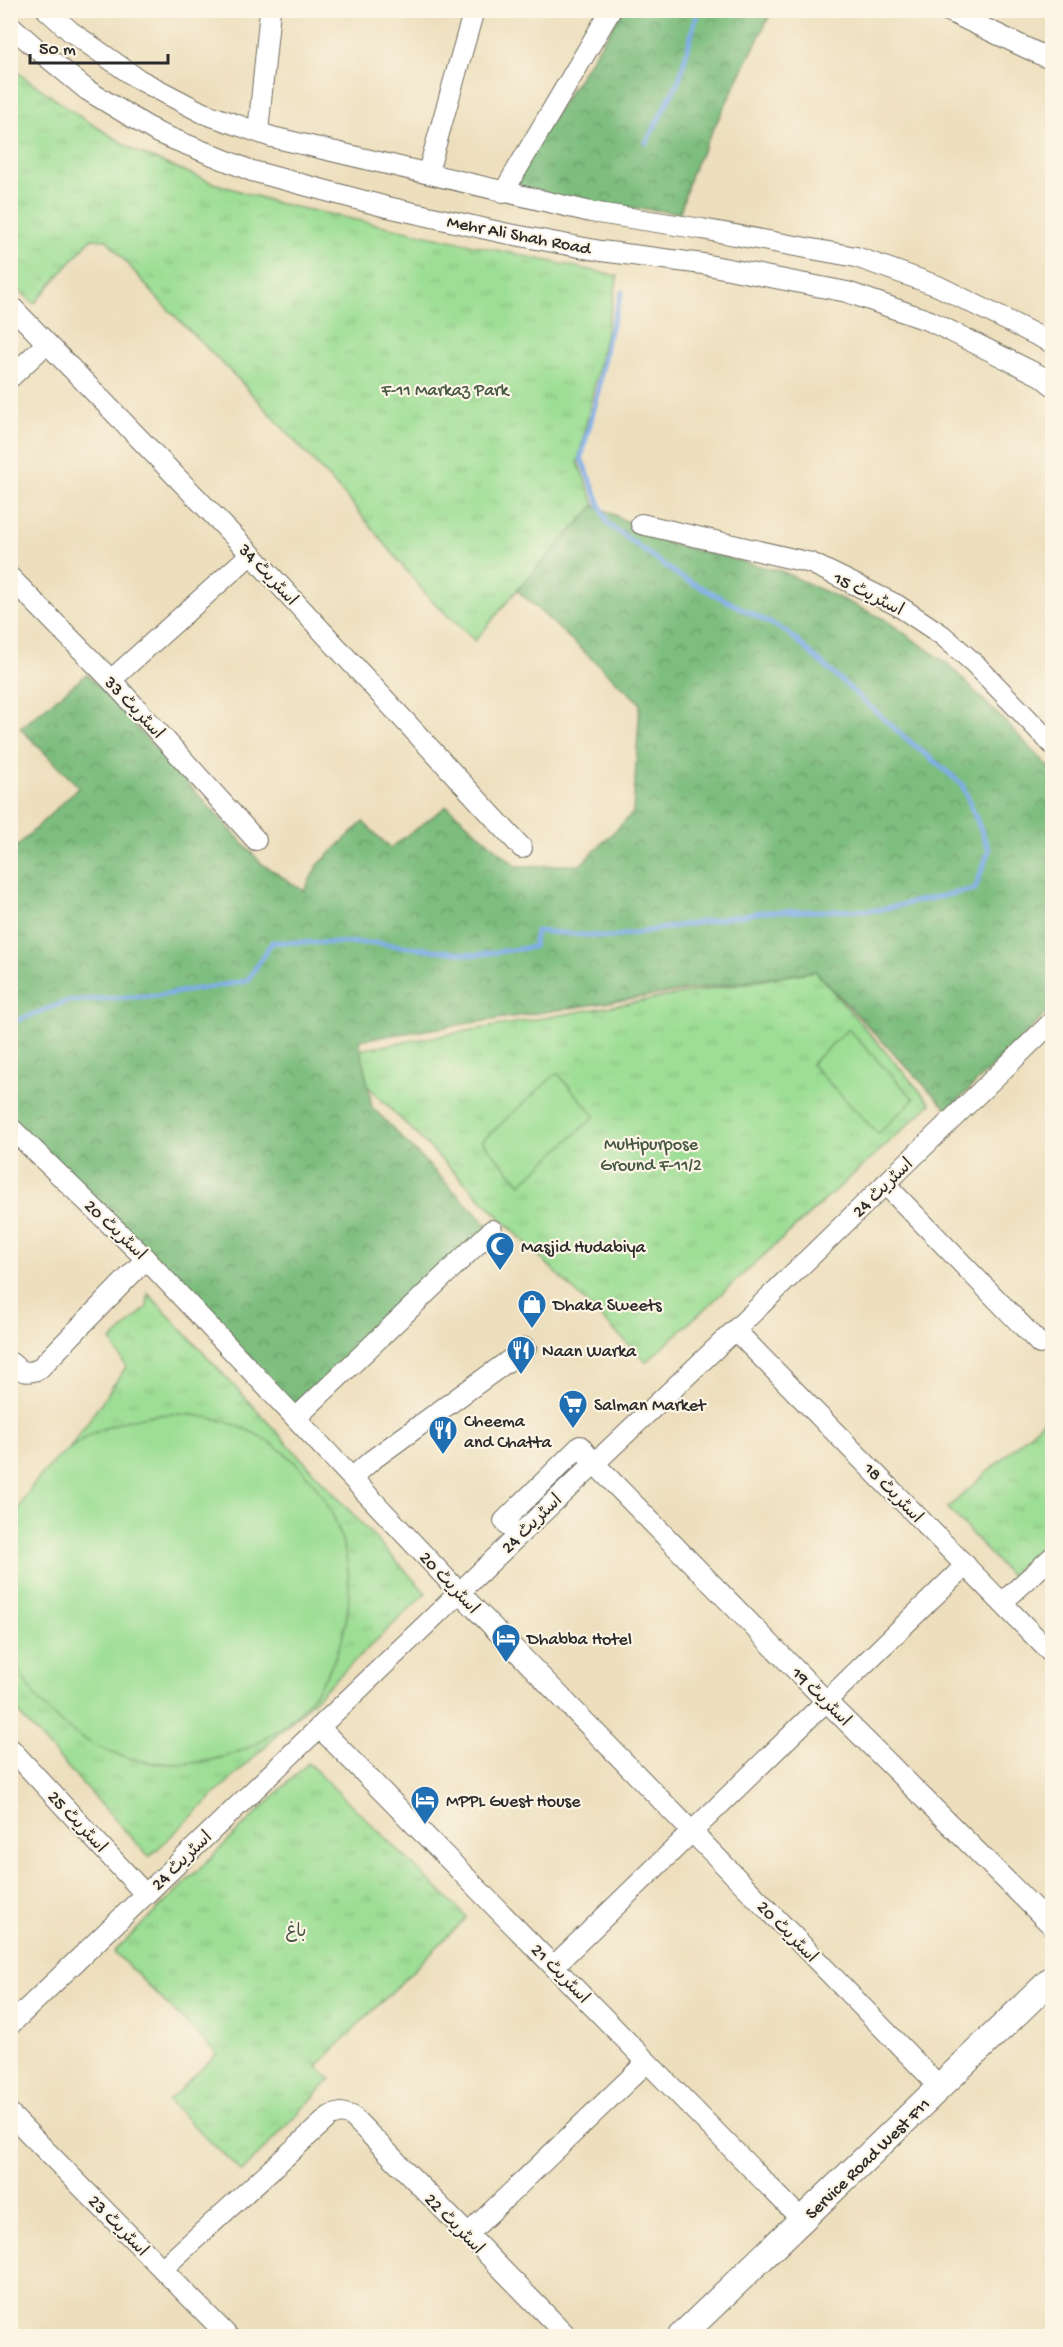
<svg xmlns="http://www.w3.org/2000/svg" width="1063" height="2347" viewBox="0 0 1063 2347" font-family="'Gochi Hand','Playpen Sans Arabic',sans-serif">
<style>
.grass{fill:url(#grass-tufts);stroke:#648460;stroke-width:1.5}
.forest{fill:url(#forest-crowns);stroke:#547454;stroke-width:1.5}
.garden{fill:#9cde94;stroke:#648460;stroke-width:1.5}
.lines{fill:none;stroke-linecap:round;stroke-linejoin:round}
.stream{stroke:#7eade8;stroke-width:5}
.minor-casing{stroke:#6f6a5e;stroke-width:22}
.major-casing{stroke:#6f6a5e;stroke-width:28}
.minor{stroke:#fff;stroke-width:20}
.major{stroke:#fff;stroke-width:26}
.labels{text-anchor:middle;stroke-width:4.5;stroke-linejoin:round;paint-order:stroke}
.street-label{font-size:18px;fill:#2b2b2b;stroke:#fcf5e5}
.park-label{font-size:18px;fill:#475845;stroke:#fcf5e5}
.poi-label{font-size:18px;fill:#2b2b2b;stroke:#fcf5e5;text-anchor:start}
</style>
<defs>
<pattern id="grass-tufts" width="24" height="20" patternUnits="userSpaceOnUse" patternTransform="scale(1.5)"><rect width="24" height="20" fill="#9cde94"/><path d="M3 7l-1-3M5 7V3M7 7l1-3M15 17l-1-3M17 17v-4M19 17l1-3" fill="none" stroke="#87bf80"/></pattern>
<pattern id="forest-crowns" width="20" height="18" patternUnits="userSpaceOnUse" patternTransform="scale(1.5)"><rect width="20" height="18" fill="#7dbd7e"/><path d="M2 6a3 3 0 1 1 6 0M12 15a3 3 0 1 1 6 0" fill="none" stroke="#679a67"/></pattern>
</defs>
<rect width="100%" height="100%" fill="#fcf5e5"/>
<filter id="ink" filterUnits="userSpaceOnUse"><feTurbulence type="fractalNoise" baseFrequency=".0167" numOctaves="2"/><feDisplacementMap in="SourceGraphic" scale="12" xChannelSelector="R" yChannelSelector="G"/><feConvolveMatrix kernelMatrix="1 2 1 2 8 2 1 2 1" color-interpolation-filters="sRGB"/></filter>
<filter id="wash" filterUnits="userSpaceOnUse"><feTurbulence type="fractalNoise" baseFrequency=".008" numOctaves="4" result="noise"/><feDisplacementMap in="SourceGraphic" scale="24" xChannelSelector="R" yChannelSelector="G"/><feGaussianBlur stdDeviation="1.35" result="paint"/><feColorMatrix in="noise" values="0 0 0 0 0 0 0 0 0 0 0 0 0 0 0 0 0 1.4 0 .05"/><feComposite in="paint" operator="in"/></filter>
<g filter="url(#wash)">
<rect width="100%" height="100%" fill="#eddfbd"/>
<path class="grass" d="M10,67l69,49 58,36 74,30 66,21 341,73 -40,186 17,43 -57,68 -21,17 -42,51 -46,-43 -80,-98 -110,-120 -81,-81 -51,-59 -16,-1 -57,65 -23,-21z
M815,971l116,133 -285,258 -311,-308z
M148,1293l278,300 -277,264 -138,-152 -1,-177 48,-63 68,-98 -15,-26 36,-34z
M1052,1413v124l-42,39 -62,-68z
M308,1763l159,154 -150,149 14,13 -89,93 -74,-71 49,-47 -103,-102z"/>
<path class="forest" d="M623,11h149l-81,163 -11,39 -177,-20z
M595,505l75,39 111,27 103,48 64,45 104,106v238l-104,102 -133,-139 -456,69 13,67 120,123 -196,188 -285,-295v-271l68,-65 -59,-59 67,-54 175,190 42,27 14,-26 45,-43 27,26 57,-42 69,60 64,-1 53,-52 7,-110 -123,-113z"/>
<path class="garden" d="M848,1029l66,70 -36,35 -67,-70z
M557,1073l38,43 -74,68 -39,-43z
M-1 1589a175 175 0 1 1 350 0a175 175 0 1 1-350 0Z"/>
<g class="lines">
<path class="stream" d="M646,143l33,-63 19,-70
M10,1023l58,-22 93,-6 86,-14 25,-39 105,1 98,12 58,-8 3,-16 75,6 151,-25 115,-2 98,-21 14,-39 -27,-66 -60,-49 -115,-103 -108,-56 -71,-52 -27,-66 16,-61 10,-56 15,-49"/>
</g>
</g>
<g filter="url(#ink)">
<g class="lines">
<g class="minor-casing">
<path id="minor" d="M47,10l23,21 68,48 65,34 69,24 319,75 111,17 154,28 82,29 114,57
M946,10l106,50
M10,25l27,24 50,41 71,43 94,38 131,35 121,27 97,18 102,13 144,28 83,29 111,55 11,9
M258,132l12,-122
M428,172l46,-162
M503,193l108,-183
M10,305l241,249 271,294
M10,378l37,-35
M641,524l170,39 86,42 45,30 33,29 77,80
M10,577l101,103 145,160
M111,680l140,-126
M10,1127l136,132 313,333 482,496
M885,1184l155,160
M735,1330l317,324
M10,1362c10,9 16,13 29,7l107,-110
M296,1418l196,-188
M353,1477l19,-17 154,-112
M518,1536l-14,-15 76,-75 14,17 231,237 227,226
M1003,1602l49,-45
M319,1727l483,493
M10,1748l135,146
M554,1966l412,-401
M10,2025l508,-489 217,-206 317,-308
M10,2114l218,222
M467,2235l179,-172
M162,2269l168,-153 11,-3 11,3 215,220"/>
</g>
<g class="major-casing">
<path id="major" d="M681,2336l371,-357"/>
</g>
<use href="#minor" class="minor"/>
<use href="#major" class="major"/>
</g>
</g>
<defs>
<g id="mosque-pin" transform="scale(1.5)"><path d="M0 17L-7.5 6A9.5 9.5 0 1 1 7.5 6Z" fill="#1f6fb2" stroke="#fcf5e5"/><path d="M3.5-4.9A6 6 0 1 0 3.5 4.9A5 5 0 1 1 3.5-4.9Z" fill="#fff"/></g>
<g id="shop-pin" transform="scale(1.5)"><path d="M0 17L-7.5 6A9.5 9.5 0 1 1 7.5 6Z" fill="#1f6fb2" stroke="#fcf5e5"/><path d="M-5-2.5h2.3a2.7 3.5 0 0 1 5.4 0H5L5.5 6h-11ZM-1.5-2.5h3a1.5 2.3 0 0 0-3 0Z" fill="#fff"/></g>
<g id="restaurant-pin" transform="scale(1.5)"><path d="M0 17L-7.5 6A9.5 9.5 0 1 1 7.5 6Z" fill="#1f6fb2" stroke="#fcf5e5"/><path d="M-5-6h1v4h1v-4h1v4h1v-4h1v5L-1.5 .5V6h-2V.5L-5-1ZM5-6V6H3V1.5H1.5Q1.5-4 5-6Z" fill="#fff"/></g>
<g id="supermarket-pin" transform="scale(1.5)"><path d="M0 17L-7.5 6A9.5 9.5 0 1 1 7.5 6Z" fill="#1f6fb2" stroke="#fcf5e5"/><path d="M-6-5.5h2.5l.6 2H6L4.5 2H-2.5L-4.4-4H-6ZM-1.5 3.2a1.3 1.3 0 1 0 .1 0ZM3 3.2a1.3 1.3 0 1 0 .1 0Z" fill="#fff"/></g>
<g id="hotel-pin" transform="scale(1.5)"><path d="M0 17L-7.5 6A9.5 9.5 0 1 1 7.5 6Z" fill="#1f6fb2" stroke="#fcf5e5"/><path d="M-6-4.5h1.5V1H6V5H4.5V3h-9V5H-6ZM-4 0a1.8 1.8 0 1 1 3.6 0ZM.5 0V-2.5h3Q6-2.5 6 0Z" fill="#fff"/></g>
</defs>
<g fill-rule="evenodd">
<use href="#mosque-pin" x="500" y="1246"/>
<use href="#shop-pin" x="532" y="1304"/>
<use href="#restaurant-pin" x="521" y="1350"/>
<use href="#supermarket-pin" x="573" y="1404"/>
<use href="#restaurant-pin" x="443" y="1430"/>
<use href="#hotel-pin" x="506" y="1638"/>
<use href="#hotel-pin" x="425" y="1800"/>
</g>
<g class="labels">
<g class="street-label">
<text transform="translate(519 234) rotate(11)" y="6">Mehr Ali Shah Road</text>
<text transform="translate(269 574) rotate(47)" y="6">اسٹریٹ 34</text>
<text transform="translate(869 593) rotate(27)" y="6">اسٹریٹ 15</text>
<text transform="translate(135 707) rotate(47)" y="6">اسٹریٹ 33</text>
<text transform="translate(882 1187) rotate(-44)" y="6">اسٹریٹ 24</text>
<text transform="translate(116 1229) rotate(44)" y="6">اسٹریٹ 20</text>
<text transform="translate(894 1492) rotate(46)" y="6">اسٹریٹ 18</text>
<text transform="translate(531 1523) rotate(-44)" y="6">اسٹریٹ 24</text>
<text transform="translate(450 1582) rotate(47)" y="6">اسٹریٹ 20</text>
<text transform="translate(822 1696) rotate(45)" y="6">اسٹریٹ 19</text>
<text transform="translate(78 1821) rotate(47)" y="6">اسٹریٹ 25</text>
<text transform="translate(181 1860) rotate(-44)" y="6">اسٹریٹ 24</text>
<text transform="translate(788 1931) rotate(46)" y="6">اسٹریٹ 20</text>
<text transform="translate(561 1973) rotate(46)" y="6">اسٹریٹ 21</text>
<text transform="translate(867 2158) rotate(-44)" y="6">Service Road West F11</text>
<text transform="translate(455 2223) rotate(46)" y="6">اسٹریٹ 22</text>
<text transform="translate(119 2225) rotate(46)" y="6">اسٹریٹ 23</text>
</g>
<g class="park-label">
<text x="445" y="395">F-11 Markaz Park</text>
<text x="651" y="1149">Multipurpose<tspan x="651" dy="21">Ground F-11/2</tspan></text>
<text x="296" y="1936">باغ</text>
</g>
<g class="poi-label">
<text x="521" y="1252">Masjid Hudabiya</text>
<text x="553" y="1310">Dhaka Sweets</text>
<text x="542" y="1356">Naan Warka</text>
<text x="594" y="1410">Salman Market</text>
<text x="464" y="1426">Cheema<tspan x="464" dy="21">and Chatta</tspan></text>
<text x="527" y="1644">Dhabba Hotel</text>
<text x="446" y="1806">MPPL Guest House</text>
</g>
</g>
<rect width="1063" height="2347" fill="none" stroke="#fcf5e5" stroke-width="36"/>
<path d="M30 54v9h138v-9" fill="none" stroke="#2b2b2b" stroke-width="3"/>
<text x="39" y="54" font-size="18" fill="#2b2b2b" stroke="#fcf5e5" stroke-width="4.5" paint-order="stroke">50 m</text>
</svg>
